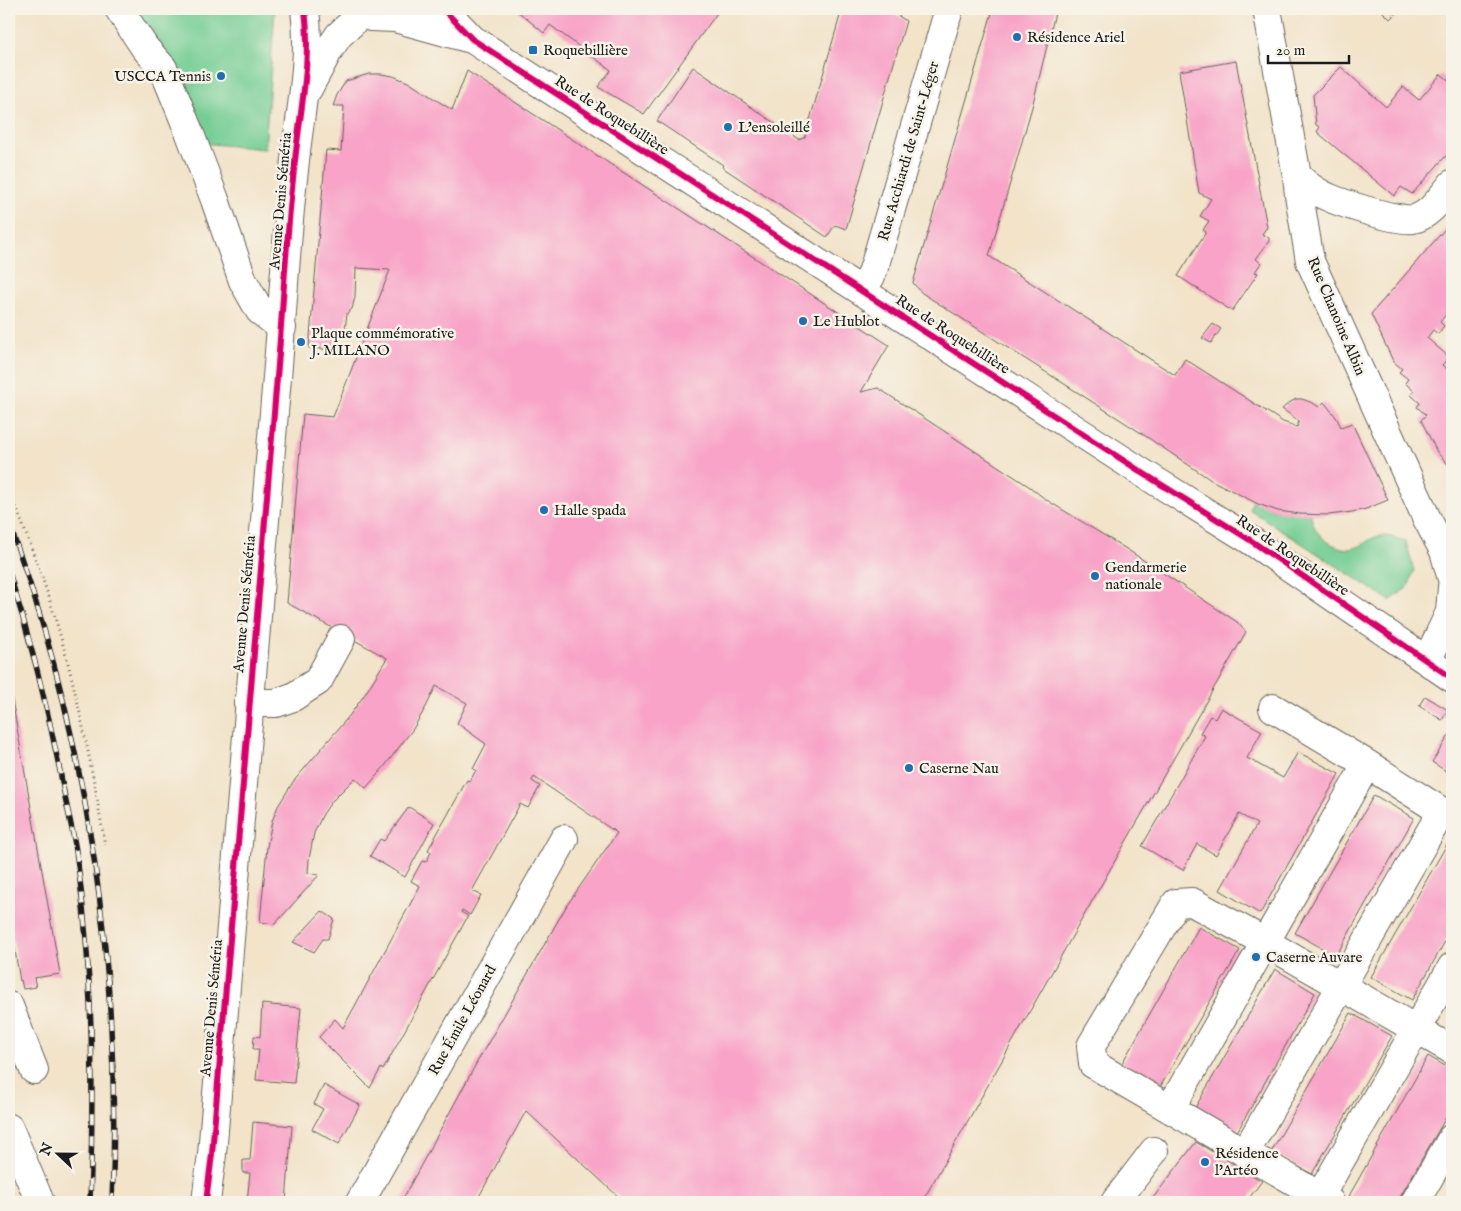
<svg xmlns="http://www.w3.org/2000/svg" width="1461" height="1211" viewBox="0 0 1461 1211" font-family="'IM FELL English',serif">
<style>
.green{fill:#76ce94;stroke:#497558}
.building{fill:#f8a3c7}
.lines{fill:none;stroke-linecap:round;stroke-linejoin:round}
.minor-casing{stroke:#676259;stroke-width:30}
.path{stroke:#676259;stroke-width:3;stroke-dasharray:1 4;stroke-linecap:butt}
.minor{stroke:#fff;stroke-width:28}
.rail-casing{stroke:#1c1c1c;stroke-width:5.5}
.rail{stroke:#f7f3e8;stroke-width:4;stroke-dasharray:11;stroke-linecap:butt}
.cycleway-casing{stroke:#f7f3e8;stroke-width:9}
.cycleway{stroke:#d6006c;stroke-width:6}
.poi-dot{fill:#1f6fb2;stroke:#f7f3e8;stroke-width:2}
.labels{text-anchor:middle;stroke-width:5;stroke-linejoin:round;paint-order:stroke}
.poi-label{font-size:15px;fill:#1c1c1c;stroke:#f7f3e8;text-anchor:start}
.street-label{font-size:15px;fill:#1c1c1c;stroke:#f7f3e8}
</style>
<rect width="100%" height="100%" fill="#f7f3e8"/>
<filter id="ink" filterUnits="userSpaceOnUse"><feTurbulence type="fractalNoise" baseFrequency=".02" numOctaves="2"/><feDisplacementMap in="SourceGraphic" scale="10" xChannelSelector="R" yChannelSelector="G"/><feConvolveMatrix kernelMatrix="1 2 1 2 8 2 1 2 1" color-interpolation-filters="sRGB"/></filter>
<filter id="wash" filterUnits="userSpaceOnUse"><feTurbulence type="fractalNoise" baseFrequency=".0096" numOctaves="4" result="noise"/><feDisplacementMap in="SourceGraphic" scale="20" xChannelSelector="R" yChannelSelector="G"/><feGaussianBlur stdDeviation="1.12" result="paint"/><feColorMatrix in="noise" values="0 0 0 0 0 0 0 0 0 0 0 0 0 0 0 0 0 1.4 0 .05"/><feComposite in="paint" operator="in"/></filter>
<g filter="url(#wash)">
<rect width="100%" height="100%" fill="#f2e3c9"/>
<path class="green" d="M129,9h146l-10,140 -64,-6 -5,-17 -46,-100 -19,-9z
M1253,501l22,9 36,5c1,3 1,8 3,11 6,14 26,26 41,22 8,-2 13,-9 21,-11 10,-3 21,1 30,5l8,29 -6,16 -18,14 -141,-92z"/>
<g id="blocks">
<path class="building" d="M515,9h205l-76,105 -46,-27 13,-17 -61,-45 -6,8z
M842,9h53l-2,3 13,9 -60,208 -11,-4 -8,12 -105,-70 1,-2 -66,-44 36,-54 106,73 6,-3z
M993,9h63l-24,98 -43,149 186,119 10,-16 98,63 14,5 2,-6 -17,-12 7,-6 7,-4h6l11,4 6,4 5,-5 12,15 5,10 11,-4 36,77 -22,9 -14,3 -23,3 -29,-1 -22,-3 -20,-7 -47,-24 -73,-49 -216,-138 -9,-10z
M1380,9h21l-11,10z
M1236,61l31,166 -5,7 7,4v3l-13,18 5,4 -6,9 3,1 -26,38 -54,-35 28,-44 -3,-2 6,-9 -9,-5 11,-17 -12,-6 -20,-122z
M1341,67l45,40 17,-20 16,13 22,-26 11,9v66l-40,45 -11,-7 -7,9 -77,-64 3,-5 -4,-2 -3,-30z
M467,71l422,274 -28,47 17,-4 152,99 15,12 83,51 44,29 65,43 9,10 -138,241 -186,329h-298l-98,-91 -50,91h-75l75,-138 91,-159 50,-72 -83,-56 -2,4 8,5 -12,22 -8,-4 -48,87 9,4 -11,20 -8,-5 -1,2 7,4 -85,154 -2,-2 -11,20 -51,-51 16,-18 8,9 77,-142 -9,-5 11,-20 4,1 5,-10 -3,-2 39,-70 3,1 6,-11 -3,-1 13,-25 -29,-21 10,-20 -31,-17 -10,21 -13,22 -29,38 -18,21 -11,-10 -23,23 -9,13 -9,19 -5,26 -1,14 11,2 -44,49 -15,-2 7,-75 5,-26 6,-15 15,-24 57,-67 15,-21 22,-36 -100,-55 16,-189 30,3 57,-147 -34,-2 -1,29 -3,12 -5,4 -2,17h-4l-4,20 -28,-2 17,-198 15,1 3,-45h-11l4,-11 9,-14 23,-7h12l12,2 15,6 44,28z
M1452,221v86l-12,15 4,4 -6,8 -5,-4 -6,8 22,19 -7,8 10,8v96l-15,-17 -16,-32 5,-5 -9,-8 3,-4 -9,-8 3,-4 -9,-8 3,-4 -9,-7 3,-3 -9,-8 -22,-47z
M1213,324l8,5 -10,14 -9,-5z
M9,682l51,292 -26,4 2,9 -13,2 -2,-9 -1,1 -11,-67z
M1425,696l23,14 -6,10 -23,-14z
M1221,708l41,23 -15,27 36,20 15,-26 41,22 -79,140 -40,-24 37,-66 -18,-10 -23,41 -19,-11 -14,26 -41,-24 63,-110 -5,-3 10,-17 5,3z
M1452,731v44l-20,-13z
M1374,795l40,23 -78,138 -41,-23z
M409,807l25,16 -29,54 -35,-21 10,-17 4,2z
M1450,839l2,1v89l-40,71 -41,-23z
M322,911l12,8 -6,20h-5l-9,13 -21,-10z
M1199,927l41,23 -80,137 -39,-22z
M1275,969l40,24 -78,139 -42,-24z
M262,1004l39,4 -7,75 -38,-3 3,-31h-6l1,-13 6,1z
M1351,1013l41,23 -80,138 -41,-22z
M1428,1056l24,14v37l-55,95h-36l-12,-6z
M324,1085l36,20 -21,39 -27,-15 11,-20 -9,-5z
M253,1122l39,4 -6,76h-39l3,-29h-7v-13h7z
M1196,1142l66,39 -16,21h-96z"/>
</g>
</g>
<g filter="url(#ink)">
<use href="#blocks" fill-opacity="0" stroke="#676259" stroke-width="1"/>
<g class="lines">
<g class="minor-casing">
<path id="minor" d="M119,9l26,39 18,20 27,66 25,66 28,81 17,30 22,17
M443,9l29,30 674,436 104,65 202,138
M1267,9l30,167 2,19 11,66 117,258 17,32 8,28
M371,17l24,1 76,21
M308,89l22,-41 9,-13 13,-12
M1297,176c6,5 13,12 21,16 14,9 80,30 95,27 17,-3 29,-23 39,-35
M862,291l9,-15 5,-15 73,-252
M1427,661l23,-49 2,-25
M248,703h28l17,-6 25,-16 23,-42
M1273,708l94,56 85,54
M9,1006l25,64
M1170,1109l197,-345
M9,1128l31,74
M1245,1153l197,-342
M1320,1196l132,-229
M206,1202l6,-48c20,-259 42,-518 65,-777 6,-69 9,-139 17,-207 5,-54 18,-107 11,-161
M360,1202l204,-363
M1115,1202l39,-51
M1330,1202l-237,-138 -2,-18 85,-143 16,-1 73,40 187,108
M1415,1202l37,-64"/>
</g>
<path class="path" d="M9,488c15,41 32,83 45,126 23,75 38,153 51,231"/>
<use href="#minor" class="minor"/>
<g class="rail-casing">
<path id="rail" d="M9,524c79,211 113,453 103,678
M9,572c23,72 41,145 55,220 4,20 9,39 12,59 17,116 18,234 14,351"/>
</g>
<use href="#rail" class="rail"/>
<g class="cycleway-casing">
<path id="cycleway" d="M443,9l29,30 674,436 104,65 202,138
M206,1202l6,-48c20,-259 42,-518 65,-777 6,-69 9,-139 17,-207 5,-54 18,-107 11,-161"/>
</g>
<use href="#cycleway" class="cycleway"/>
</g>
</g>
<g class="poi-dot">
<circle cx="1017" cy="37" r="5"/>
<rect x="528" y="45" width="10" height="10" rx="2.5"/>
<circle cx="221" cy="76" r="5"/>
<circle cx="728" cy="127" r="5"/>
<circle cx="803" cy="321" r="5"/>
<circle cx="301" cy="342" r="5"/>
<circle cx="544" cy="510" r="5"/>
<circle cx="1095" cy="576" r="5"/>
<circle cx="909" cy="768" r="5"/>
<circle cx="1256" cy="957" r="5"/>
<circle cx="1205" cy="1162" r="5"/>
</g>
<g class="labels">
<g class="poi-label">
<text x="1027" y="42">Résidence Ariel</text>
<text x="543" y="55">Roquebillière</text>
<text x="211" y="81" text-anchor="end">USCCA Tennis</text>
<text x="738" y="132">L'ensoleillé</text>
<text x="813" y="326">Le Hublot</text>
<text x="311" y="338">Plaque commémorative<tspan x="311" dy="17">J. MILANO</tspan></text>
<text x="554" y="515">Halle spada</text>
<text x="1105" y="572">Gendarmerie<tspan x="1105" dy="17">nationale</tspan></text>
<text x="919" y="773">Caserne Nau</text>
<text x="1266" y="962">Caserne Auvare</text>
<text x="1215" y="1158">Résidence<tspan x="1215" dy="17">l'Artéo</tspan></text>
</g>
<g class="street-label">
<text transform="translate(612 115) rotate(33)" y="5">Rue de Roquebillière</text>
<text transform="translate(908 151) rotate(-74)" y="5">Rue Acchiardi de Saint-Léger</text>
<text transform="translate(280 201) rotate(-85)" y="5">Avenue Denis Séméria</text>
<text transform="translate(1337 316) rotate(67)" y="5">Rue Chanoine Albin</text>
<text transform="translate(953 334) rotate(33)" y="5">Rue de Roquebillière</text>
<text transform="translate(1293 555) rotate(34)" y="5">Rue de Roquebillière</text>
<text transform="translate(244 604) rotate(-85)" y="5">Avenue Denis Séméria</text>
<text transform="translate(211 1008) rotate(-85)" y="5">Avenue Denis Séméria</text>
<text transform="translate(462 1020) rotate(-61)" y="5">Rue Émile Léonard</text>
</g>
</g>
<rect width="1461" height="1211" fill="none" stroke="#f7f3e8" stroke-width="30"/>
<g transform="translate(58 1154) rotate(292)" stroke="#f7f3e8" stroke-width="4" paint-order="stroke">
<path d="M0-4L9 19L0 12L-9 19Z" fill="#1c1c1c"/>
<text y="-8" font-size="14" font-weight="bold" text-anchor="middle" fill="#1c1c1c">N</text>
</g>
<path d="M1268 55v8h81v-8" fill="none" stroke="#1c1c1c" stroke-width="2.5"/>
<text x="1276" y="55" font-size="15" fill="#1c1c1c" stroke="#f7f3e8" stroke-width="4" paint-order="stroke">20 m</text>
</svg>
